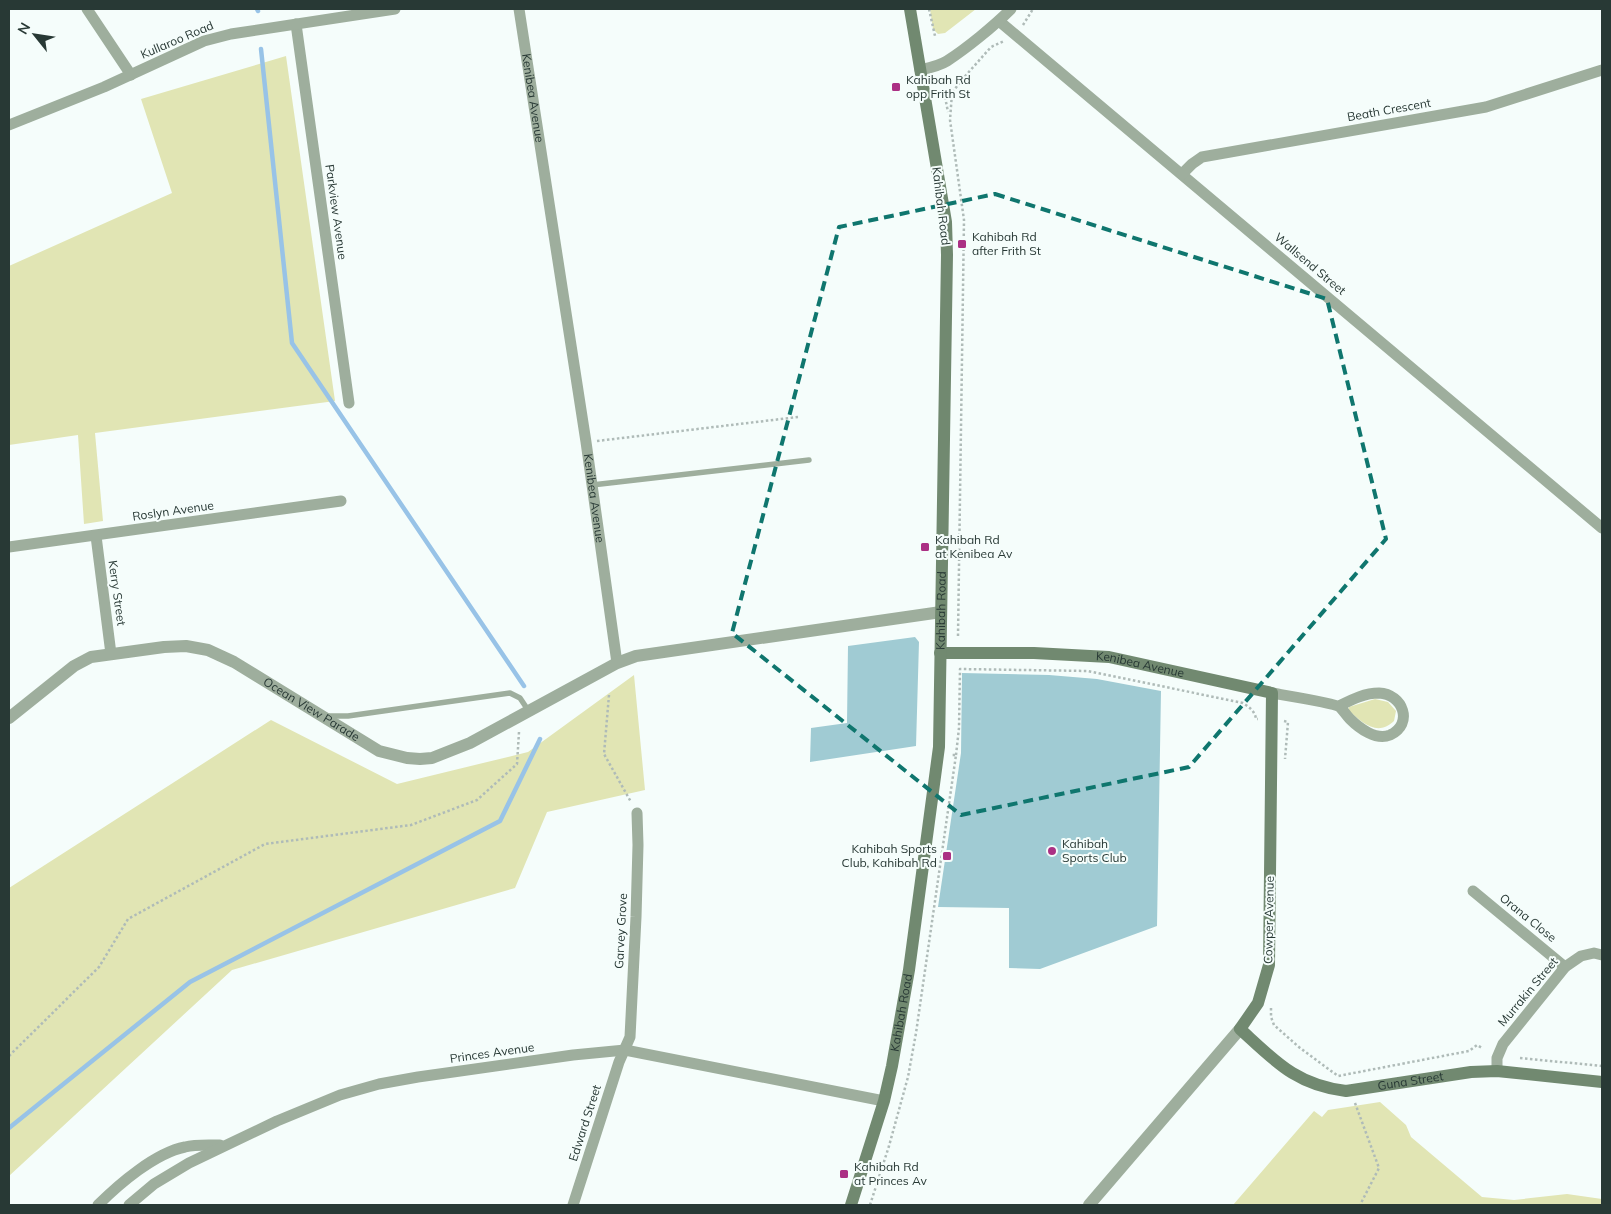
<svg xmlns="http://www.w3.org/2000/svg" width="1611" height="1214" viewBox="0 0 1611 1214" font-family="Mulish,sans-serif">
<style>
.green{fill:#e1e5b4}
.lines{fill:none;stroke-linecap:round;stroke-linejoin:round}
.stream{stroke:#98c3e7;stroke-width:4.5}
.building{fill:#a0cbd3}
.path{stroke:#afbbb8;stroke-width:2.5;stroke-dasharray:2.5 2.5;stroke-linecap:butt}
.service{stroke:#9eae9d;stroke-width:5.5}
.minor{stroke:#9eae9d;stroke-width:11}
.tertiary{stroke:#9eae9d;stroke-width:12}
.secondary{stroke:#718970;stroke-width:12}
.marked{fill:none;stroke:#0f766e;stroke-width:4;stroke-dasharray:10 6;stroke-linejoin:round}
.poi-dot{fill:#ab3084;stroke:#f5fdfb;stroke-width:2}
.labels{text-anchor:middle;stroke-width:4;stroke-linejoin:round;paint-order:stroke}
.street-label{font-size:12px;fill:#283935;stroke:#f5fdfb}
.poi-label{font-size:12px;fill:#283935;stroke:#f5fdfb;text-anchor:start}
</style>
<rect width="100%" height="100%" fill="#f5fdfb"/>
<path class="green" d="M930,9h46l-31,24 -7,1 -5,-5z
M286,56l49,345 -240,32 8,88 -19,3 -6,-89 -69,10v-179l163,-73 -31,-94z
M634,675l11,115 -98,22 -32,76 -283,82 -223,206v-288l262,-168 126,64 131,-32z
M1375,699l13,3 8,9 -2,10c-17,16 -31,2 -46,-11l1,-3z
M1380,1102l26,23 5,12 71,60 32,3 53,-6 35,5v6h-369l81,-94 8,6 6,-7z"/>
<g class="lines">
<path class="stream" d="M257,9l1,2
M261,49l31,294 232,343
M9,1128l181,-146 310,-161 40,-82"/>
</g>
<path class="building" d="M915,637l4,5 -3,104 -106,16 1,-34 36,-5 1,-77z
M962,673l87,2 48,4 64,12 -4,235 -117,43 -31,-1v-60l-71,-1 23,-154z"/>
<g class="lines">
<path class="path" d="M929,9l6,27
M1023,25l10,-16
M945,97l3,15
M597,441l201,-24
M958,636l6,-416 -14,-100 2,-27 8,-11 31,-35 13,-6
M609,695l-5,59 27,48
M1284,721l4,1 -3,37
M956,755l3,-27 1,-59 128,2 155,32c6,4 12,8 13,16h2
M1271,1008v9l3,8 26,23 38,28 131,-25 8,-6 5,3
M9,1056l90,-89 29,-48 137,-75 146,-19 66,-25 40,-36 2,-32
M1520,1058l82,8
M1355,1103l24,65 -19,37
M870,1205l19,-59 19,-69 8,-44 40,-278h-4"/>
<path class="service" d="M592,485l217,-25
M327,716h21l162,-23 10,5 8,12"/>
<g class="minor">
<path d="M87,9l44,66"/>
<path id="s1" d="M519,9l67,433 31,221"/>
<path d="M999,21l603,507"/>
<path d="M296,24l53,379"/>
<path d="M920,70c9,-2 19,-4 27,-9 20,-13 47,-35 64,-52"/>
<path d="M9,125l95,-38 100,-46 27,-7 164,-25"/>
<path d="M1182,174l10,-10 10,-7 284,-50 116,-37"/>
<path d="M96,536l15,118"/>
<path d="M9,547l332,-46"/>
<path d="M1272,693c11,2 62,10 68,14 3,3 6,8 10,12 9,9 26,22 40,16 24,-11 13,-41 -11,-42 -15,0 -28,7 -40,13"/>
<path d="M1473,891l92,76"/>
<path d="M1497,1071v-13l6,-14 62,-77 16,-11 13,-3 8,2"/>
<path d="M98,1205c21,-21 57,-52 87,-58 11,-3 24,-2 35,-2"/>
<path d="M129,1205l25,-21 35,-21 88,-42 63,-26 39,-11 39,-7 155,-22 52,-5 259,51"/>
<path d="M573,1205l46,-143 11,-25 6,-120 2,-72 -1,-32"/>
</g>
<g class="tertiary">
<path id="s2" d="M9,718l65,-52 17,-9 73,-10 22,-1 22,4 26,12 145,89 28,7 13,1 12,-1 38,-15 147,-80 19,-7 305,-44"/>
<path d="M1089,1205l151,-176"/>
</g>
<g class="secondary">
<path id="s3" d="M940,653h94l75,4 163,36 -3,272 -11,38 -18,26c35,32 56,56 106,62l125,-19 26,-1 105,11"/>
<path id="s4" d="M851,1205l33,-104 8,-35 17,-96 30,-223 8,-492 -1,-33 -36,-213"/>
</g>
</g>
<path class="marked" d="M995,194l332,105 59,240 -197,228 -228,48 -229,-182 107,-406z"/>
<g class="poi-dot">
<rect x="891" y="82" width="10" height="10" rx="2.5"/>
<rect x="957" y="239" width="10" height="10" rx="2.5"/>
<rect x="920" y="542" width="10" height="10" rx="2.5"/>
<circle cx="1052" cy="851" r="5"/>
<rect x="942" y="851" width="10" height="10" rx="2.5"/>
<rect x="839" y="1169" width="10" height="10" rx="2.5"/>
</g>
<g class="labels">
<g class="street-label">
<text transform="translate(177 40) rotate(-23)" y="4">Kullaroo Road</text>
<text dy="4" stroke="none"><textPath href="#s1" startOffset="90">Kenibea Avenue</textPath></text>
<text transform="translate(1389 110) rotate(-10)" y="4">Beath Crescent</text>
<text transform="translate(941 206) rotate(83)" y="4">Kahibah Road</text>
<text transform="translate(336 212) rotate(82)" y="4">Parkview Avenue</text>
<text transform="translate(1310 264) rotate(40)" y="4">Wallsend Street</text>
<text dy="4" stroke="none"><textPath href="#s1" startOffset="495">Kenibea Avenue</textPath></text>
<text transform="translate(173 511) rotate(-8)" y="4">Roslyn Avenue</text>
<text transform="translate(117 593) rotate(82)" y="4">Kerry Street</text>
<text dy="4" stroke="none"><textPath href="#s4" startOffset="604">Kahibah Road</textPath></text>
<text dy="4" stroke="none"><textPath href="#s3" startOffset="201">Kenibea Avenue</textPath></text>
<text dy="4" stroke="none"><textPath href="#s2" startOffset="340">Ocean View Parade</textPath></text>
<text transform="translate(1528 918) rotate(39)" y="4">Orana Close</text>
<text transform="translate(1269 920) rotate(-89)" y="4">Cowper Avenue</text>
<text transform="translate(621 931) rotate(-87)" y="4">Garvey Grove</text>
<text transform="translate(1528 992) rotate(-50)" y="4">Murrakin Street</text>
<text dy="4" stroke="none"><textPath href="#s4" startOffset="199">Kahibah Road</textPath></text>
<text transform="translate(492 1053) rotate(-8)" y="4">Princes Avenue</text>
<text dy="4" stroke="none"><textPath href="#s3" startOffset="870">Guna Street</textPath></text>
<text transform="translate(585 1123) rotate(-72)" y="4">Edward Street</text>
</g>
<g class="poi-label">
<text x="906" y="84">Kahibah Rd<tspan x="906" dy="14">opp Frith St</tspan></text>
<text x="972" y="241">Kahibah Rd<tspan x="972" dy="14">after Frith St</tspan></text>
<text x="935" y="544">Kahibah Rd<tspan x="935" dy="14">at Kenibea Av</tspan></text>
<text x="1062" y="848">Kahibah<tspan x="1062" dy="14">Sports Club</tspan></text>
<text x="937" y="853" text-anchor="end">Kahibah Sports<tspan x="937" dy="14">Club, Kahibah Rd</tspan></text>
<text x="854" y="1171">Kahibah Rd<tspan x="854" dy="14">at Princes Av</tspan></text>
</g>
</g>
<rect width="1611" height="1214" fill="none" stroke="#283935" stroke-width="20"/>
<g transform="translate(35 35) rotate(300)" stroke="#f5fdfb" stroke-width="4" paint-order="stroke">
<path d="M0-4L9 19L0 12L-9 19Z" fill="#283935"/>
<text y="-8" font-size="14" font-weight="bold" text-anchor="middle" fill="#283935">N</text>
</g>
</svg>
